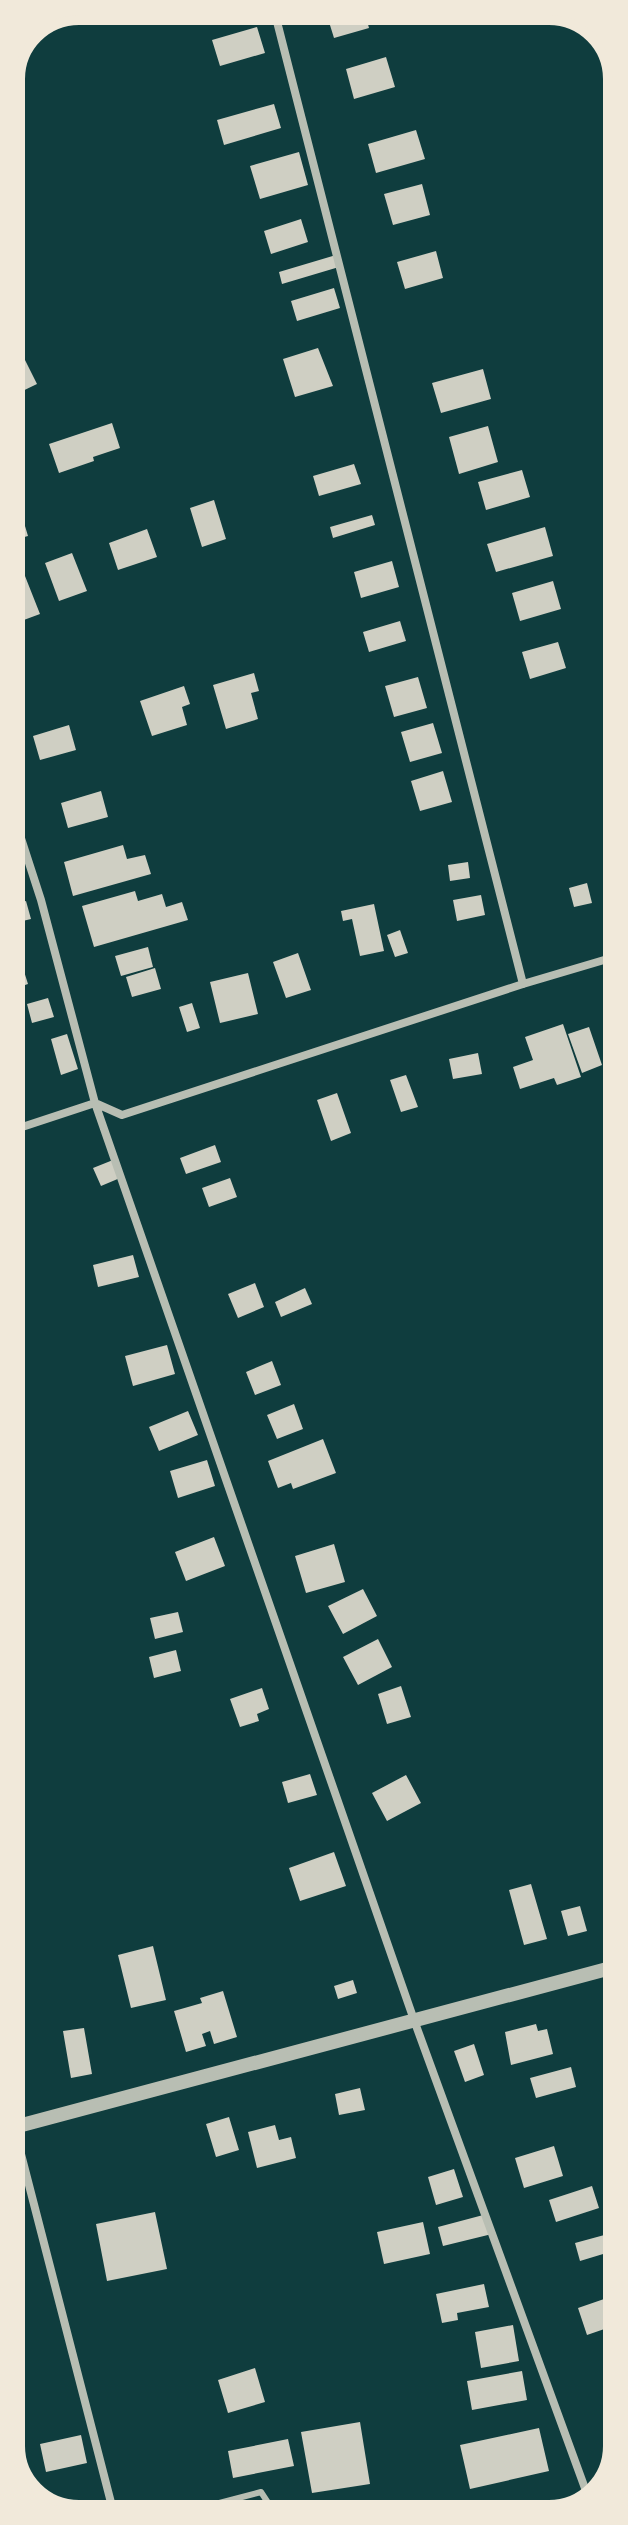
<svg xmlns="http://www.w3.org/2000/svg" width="628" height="2525" viewBox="0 0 628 2525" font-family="'Open Sans',sans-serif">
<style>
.building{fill:#cfcfc3}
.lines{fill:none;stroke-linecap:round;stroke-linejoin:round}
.service{stroke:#b8beb3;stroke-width:6}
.minor{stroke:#b8beb3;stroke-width:8}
.tertiary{stroke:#b8beb3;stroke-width:14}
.rim{fill:none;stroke:#f1e9da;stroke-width:10}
</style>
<rect width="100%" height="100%" fill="#0f3d3e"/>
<path class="building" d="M336,6h27l6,22 -35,10 -9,-29z
M257,27l8,26 -45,13 -8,-26z
M386,57l9,30 -41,12 -8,-30z
M274,104l7,24 -57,17 -7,-25z
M416,130l9,29 -49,14 -8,-29z
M299,152l9,33 -48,14 -10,-33z
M422,184l8,31 -37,10 -9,-31z
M301,219l7,23 -37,12 -7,-23z
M436,251l7,27 -38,11 -8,-27z
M336,255l3,12 -57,17 -3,-12z
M334,288l6,20 -43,13 -6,-20z
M318,348l15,38 -38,11 -12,-38z
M23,356l14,28 -29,14 -2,-34z
M483,369l8,30 -50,14 -9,-30z
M112,423l8,25 -27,9 1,4 -35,12 -10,-29z
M488,426l10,36 -39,12 -10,-37z
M354,464l7,20 -42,12 -6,-20z
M522,470l8,27 -44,13 -8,-28z
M214,500l12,39 -24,8 -12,-39z
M372,515l3,10 -42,13 -3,-11z
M22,516l6,20 -22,6v-22z
M545,527l8,29 -57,16 -9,-28z
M147,529l10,28 -39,13 -9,-27z
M72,553l15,38 -28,10 -14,-38z
M392,561l7,26 -38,11 -7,-26z
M25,576l15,38 -27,10 -7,-16v-25z
M553,581l8,28 -41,12 -8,-28z
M400,621l6,20 -37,11 -6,-20z
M558,642l8,26 -36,11 -8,-27z
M254,673l5,18 -8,2 7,26 -32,10 -13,-44z
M418,677l9,31 -33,9 -9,-31z
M184,686l6,18 -8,3 5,18 -35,11 -12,-35z
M433,723l9,30 -32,9 -9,-30z
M69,725l7,25 -36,10 -7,-24z
M443,771l9,31 -32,9 -9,-30z
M101,791l7,26 -40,11 -7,-25z
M123,845l4,14 18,-4 6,19 -78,22 -9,-34z
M468,862l2,16 -20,3 -2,-16z
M587,883l5,20 -18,4 -5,-19z
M135,891l3,10 24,-7 4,13 16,-5 6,18 -94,27 -12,-41z
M481,895l4,20 -28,6 -4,-21z
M26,901l5,18 -25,6v-19z
M374,904l10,47 -24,5 -8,-37 -9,2 -2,-10z
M400,930l8,23 -13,4 -8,-22z
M148,947l5,20 -32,9 -6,-20z
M298,953l13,37 -25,8 -13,-36z
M22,965l6,19 -21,7 -1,-21z
M155,968l6,21 -29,8 -6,-20z
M248,973l10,41 -38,9 -10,-41z
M48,998l6,19 -22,6 -5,-19z
M192,1003l8,25 -13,4 -8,-25z
M563,1024l18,53 -24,8 -3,-7 -34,11 -7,-22 20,-7 -8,-23z
M589,1027l13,38 -20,8 -14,-39z
M67,1034l11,35 -17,6 -10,-36z
M478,1053l4,21 -29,5 -4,-20z
M17,1067l6,24 -16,4v-26z
M406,1075l12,32 -17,5 -11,-32z
M337,1093l14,40 -20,8 -14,-41z
M215,1145l6,17 -35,12 -6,-16z
M113,1160l7,18 -19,8 -8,-18z
M230,1178l7,19 -28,10 -7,-19z
M133,1255l6,22 -41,10 -5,-22z
M255,1283l9,24 -26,11 -10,-24z
M305,1288l7,16 -31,13 -6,-15z
M167,1345l8,29 -42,12 -8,-30z
M272,1361l9,24 -26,10 -9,-23z
M294,1404l9,25 -26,10 -10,-24z
M188,1411l10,24 -39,16 -10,-24z
M323,1439l13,34 -43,16 -2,-6 -13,5 -10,-27z
M207,1460l8,26 -37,12 -8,-27z
M214,1537l11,29 -39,15 -11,-29z
M334,1544l11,38 -39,11 -11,-37z
M363,1589l14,27 -34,18 -15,-28z
M178,1612l5,20 -28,7 -5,-21z
M378,1639l14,28 -34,18 -15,-28z
M176,1650l5,21 -27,7 -5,-21z
M401,1686l10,31 -24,7 -9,-30z
M262,1688l7,21 -12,5 2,7 -19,6 -10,-28z
M310,1774l7,21 -29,8 -6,-21z
M406,1775l15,28 -34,18 -15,-28z
M334,1852l12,34 -46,15 -11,-33z
M622,1861v52h-1l-16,-46z
M531,1884l16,55 -23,6 -15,-55z
M580,1906l7,25 -19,5 -7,-25z
M153,1946l13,54 -35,8 -13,-53z
M353,1980l4,13 -19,6 -4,-13z
M223,1991l14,46 -23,7 -4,-13 -8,3 4,12 -20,6 -12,-41 28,-8 -2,-5z
M536,2024l2,7 9,-2 6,25 -42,11 -6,-33z
M84,2028l8,46 -21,4 -8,-47z
M474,2044l10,31 -19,7 -11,-31z
M571,2067l5,20 -40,11 -6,-20z
M360,2088l5,22 -26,5 -4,-21z
M229,2117l10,33 -23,7 -10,-33z
M275,2125l4,15 12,-3 5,21 -39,10 -9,-36z
M554,2146l9,30 -39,12 -9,-30z
M454,2169l9,28 -27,8 -8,-28z
M7,2172l11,36 -11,3z
M592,2186l7,22 -43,14 -7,-22z
M155,2212l12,57 -60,12 -11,-57z
M487,2214l5,20 -49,12 -5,-19z
M423,2222l7,32 -46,10 -7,-32z
M608,2234l5,17 -33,10 -5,-18z
M484,2284l5,23 -32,6 1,7 -16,3 -6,-29z
M607,2298l9,27 -29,10 -9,-27z
M513,2325l6,36 -38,7 -6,-36z
M622,2364v27l-8,2 -7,-25z
M255,2368l10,34 -37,11 -10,-33z
M522,2371l5,29 -55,10 -5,-29z
M360,2422l10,62 -58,9 -11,-61z
M539,2428l10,43 -79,18 -10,-44z
M81,2435l6,28 -41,9 -6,-28z
M288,2439l6,27 -61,12 -5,-27z"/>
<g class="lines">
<path class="service" d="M162,2518l99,-26 17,26"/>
<path class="minor" d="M273,6l250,978
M6,792l35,108 54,203 319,917 176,482
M7,1132l88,-29 27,12 401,-131 98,-29
M14,2127l101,391"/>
<path class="tertiary" d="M7,2129l615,-164"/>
</g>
<path d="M0 0H628V2525H0ZM79 20H549A59 59 0 0 1 608 79V2446A59 59 0 0 1 549 2505H79A59 59 0 0 1 20 2446V79A59 59 0 0 1 79 20Z" fill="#f1e9da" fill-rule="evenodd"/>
<path class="rim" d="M79 20H549A59 59 0 0 1 608 79V2446A59 59 0 0 1 549 2505H79A59 59 0 0 1 20 2446V79A59 59 0 0 1 79 20Z"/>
</svg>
